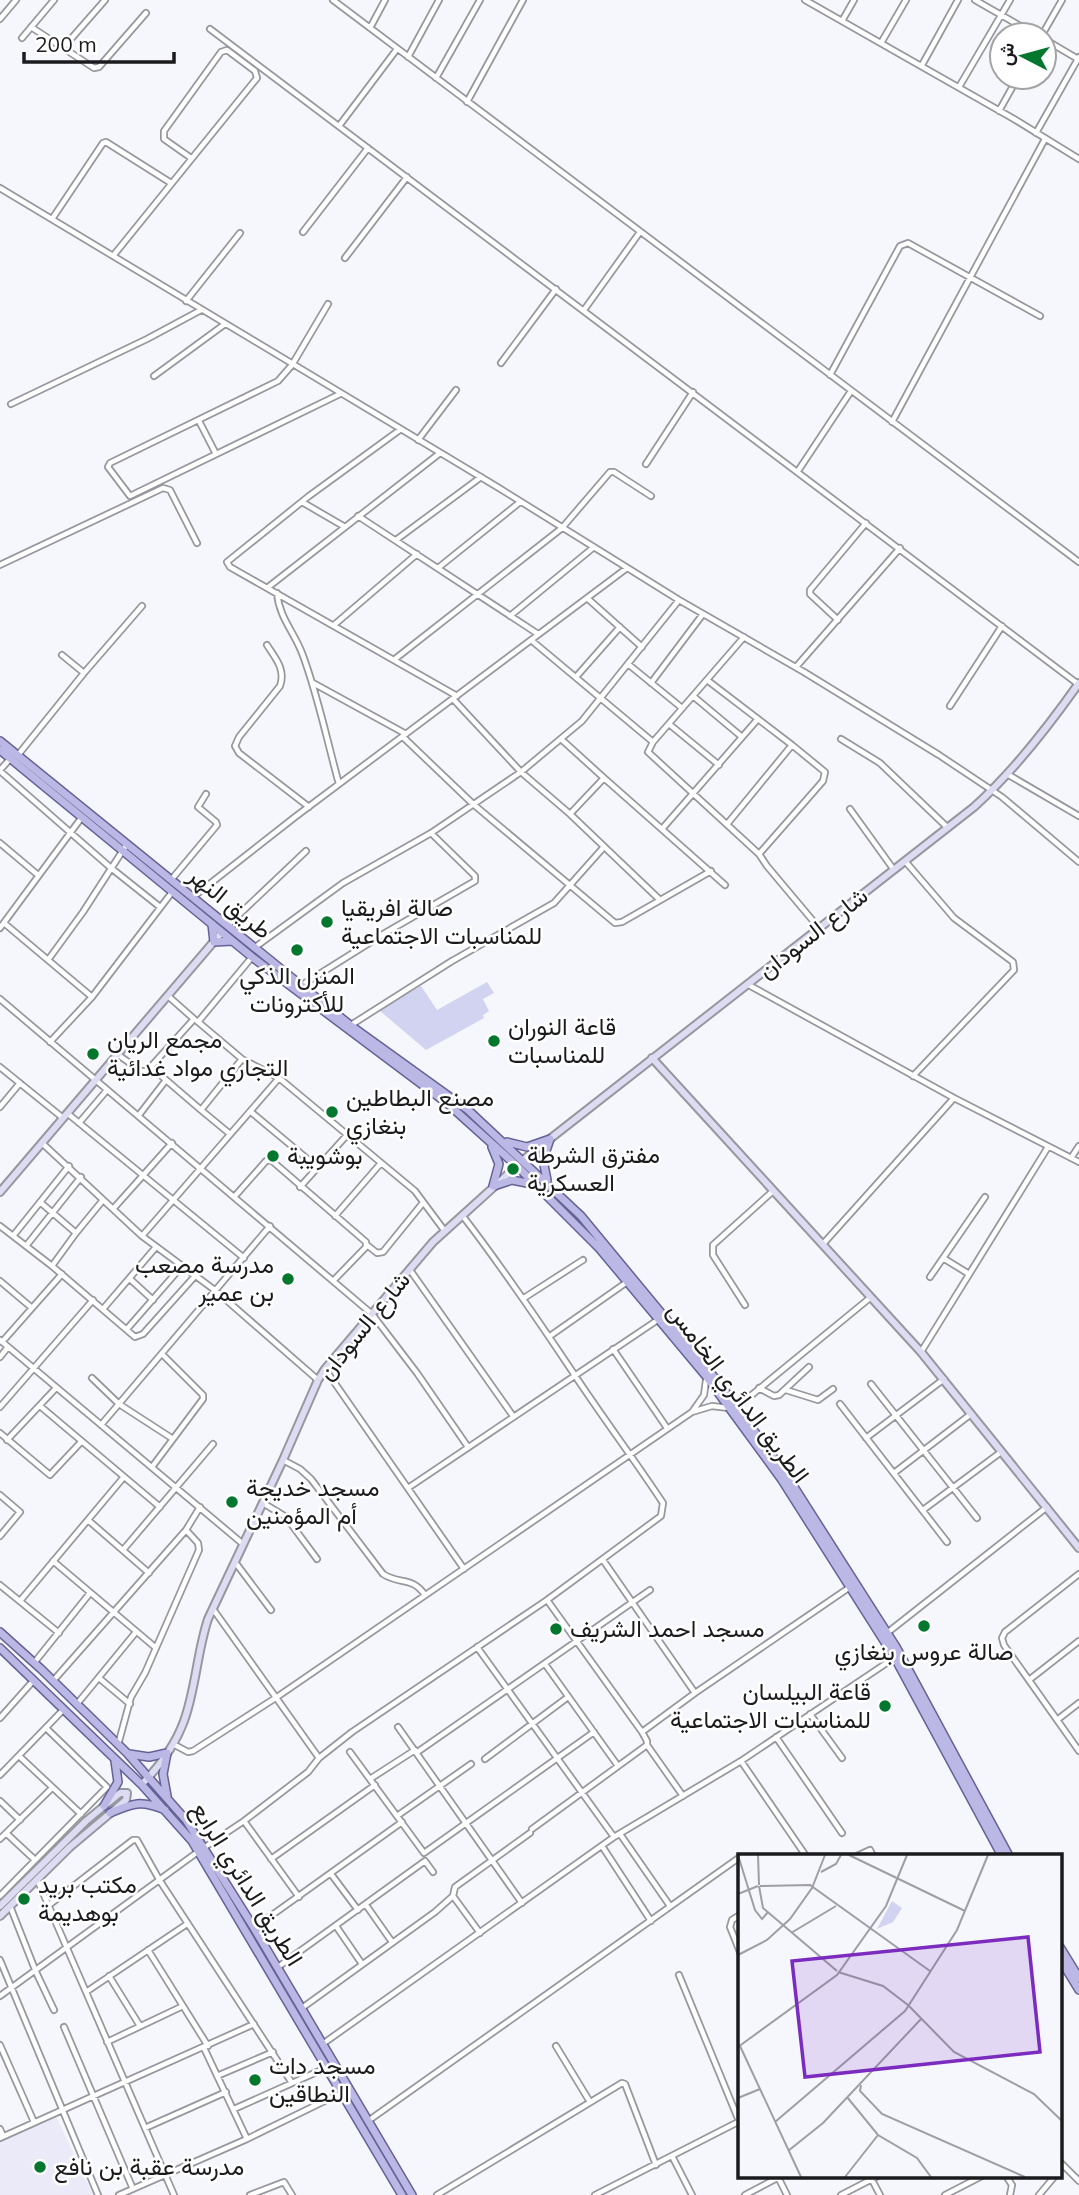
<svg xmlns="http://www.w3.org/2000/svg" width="1079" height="2195" viewBox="0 0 1079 2195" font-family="Mulish,Vazirmatn,sans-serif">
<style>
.built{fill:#eaeaf8}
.green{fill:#d2d2f1}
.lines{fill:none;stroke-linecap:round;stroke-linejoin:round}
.street-casing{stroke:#97979e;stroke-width:8}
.secondary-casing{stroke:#97979e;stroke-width:10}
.primary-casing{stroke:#656296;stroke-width:10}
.street{stroke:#fff;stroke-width:4.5}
.secondary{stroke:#dddcf3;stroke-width:6}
.primary{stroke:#bbb8e6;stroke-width:7}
.poi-dot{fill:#02772d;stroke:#fff;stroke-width:2.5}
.labels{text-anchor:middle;stroke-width:5;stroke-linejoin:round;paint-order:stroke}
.street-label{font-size:24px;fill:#1b1b1e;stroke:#fff}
.poi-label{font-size:24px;fill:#1b1b1e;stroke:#fff;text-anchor:start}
.inset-road{fill:none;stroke:#9e9ea4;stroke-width:2}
.view{fill:#7b2cbf;fill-opacity:0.15;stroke:#7b2cbf;stroke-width:3.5}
.inset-edge{fill:none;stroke:#1b1b1e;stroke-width:3.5}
</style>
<rect width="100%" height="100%" fill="#f6f6fd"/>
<path class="built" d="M55,2114l38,81h-93v-57z"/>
<path class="green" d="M487,982l7,11 -11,6 6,12 -6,4 1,3 -58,32 -47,-40 42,-24 16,24z"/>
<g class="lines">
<g class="street-casing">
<path id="street" d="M333,0l746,562
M805,0l209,119 65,40
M975,0l61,35
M0,19l16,-19
M842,21l12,-21
M31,27l63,41 5,-1 47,-54
M370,28l15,-28
M210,29l868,655
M1042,35l20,-35
M22,38l32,-38
M1044,39l34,20
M881,43l25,-43
M63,48l42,-48
M408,57l31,-57
M922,65l36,-65
M436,78l44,-78
M959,87l51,-87
M467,102l56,-102
M999,111l19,-34
M339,126l58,-77
M1036,133l43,-76
M0,188l499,300 180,112 125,72 135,83 63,42 77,65
M52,219l51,-76 3,-1 65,41
M303,232l65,-84
M113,256l144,-178 -2,-7 -28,-21 -6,2 -57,79v8l27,19
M345,258l62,-81
M186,301l54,-68
M328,304l-36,61 -14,16 -168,82 -2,4 22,29 210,-102
M584,310l56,-78
M501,363l55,-74
M830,375l70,-129 8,-3 132,73
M154,376l71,-52
M11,404l136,-65 54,-29
M199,421l17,33
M892,422l153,-283
M401,429l-92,67 -82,66 3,5 227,129
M418,440l38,-50
M646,464l47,-72
M798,471l53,-80
M302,502l43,25
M358,516l180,118
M396,540l85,-63
M0,565l163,-77 7,2 27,53
M438,568l82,-66
M267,588l173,-135
M277,593c2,24 17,39 25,60 16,42 25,88 37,131
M587,598l55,49
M510,616l84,-69
M838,620l-28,-26v-4l56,-67
M334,625l83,-71
M744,637l-91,105 -5,10 111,102 8,12 52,62
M531,640l122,102
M267,645c8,13 19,24 13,41l-41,51 -4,9 4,7 70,54
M62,655l22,18
M395,659l167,-131 48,-56h4l37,24
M628,664l54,44
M796,667l104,-119
M576,677l44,-50
M707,680l85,65 -64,78
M313,683l93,51
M651,683l52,-69
M693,696l49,41
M454,700l67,72 49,42 90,86
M950,706l52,-80
M669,724l50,41
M403,737l70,67 142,119 7,-1 89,-51
M561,739l43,39 -34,36
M841,739l39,24 68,65
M18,755l66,-82 58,-67
M0,770l10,-11
M0,771l111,97 49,39
M1007,774l72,42
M604,778l121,107
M850,809l44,61
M662,829l95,-109
M0,843l38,32
M759,854l64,-73 2,-9 -33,-27
M905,861l49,57 59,44 1,8 -101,106
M171,880l46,-55 -1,-3 -18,-15 8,-13
M193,897l102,-80 332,-249
M4,923l88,74
M228,925l78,-74
M0,928l82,-111
M254,948l89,-65 88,-50 90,-61 61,-51 97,-121
M48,960l35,-48 44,-68
M747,984l207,114 125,64
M302,985l83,-52 90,-52v-5l-44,-43
M0,999l372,315 45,59 51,74
M197,1021l45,38
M198,1022l54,-65
M351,1025l101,-64 102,-58 49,-55
M50,1042l42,-45 81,-106
M117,1054l24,17h6l47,-52 -26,-23
M0,1067l63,51
M151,1067l50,43 41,-51 37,19 136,113 29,39
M0,1107l20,-24
M201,1110l29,24
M251,1112l66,55
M67,1113l177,145
M139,1115l27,-35
M79,1123l28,-33
M42,1143l100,93 74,55 102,89
M1071,1158l8,-12
M300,1187l47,-52
M235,1196l31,-35 5,-1 95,82v5l-32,33
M40,1202l36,31 -24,33 83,71 8,-3 52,-58
M113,1209l59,-66
M335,1216l46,-53
M0,1226l52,40
M76,1233l27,-33
M13,1236l56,-70
M142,1236l137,-158
M823,1244l131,-146
M367,1245l10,8 6,-1 39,-48
M26,1246l55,-69
M943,1258l26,16
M410,1270l103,146
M930,1277l55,-80
M130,1279l23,21
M0,1281l32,27
M524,1298l59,-38
M745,1305l-32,-50v-10l60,-54
M103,1309l53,-62
M127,1329l55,-63
M550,1336l77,-54
M0,1340l243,204
M2,1342l60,-68
M613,1349l54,79
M921,1352l127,-205
M0,1357l8,-10
M325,1369l139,200
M92,1378l27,26 54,35
M871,1384l106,134
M759,1388l15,8 5,-1 30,-28
M786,1390l32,10 15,-11
M840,1404l107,138
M40,1406l120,101
M0,1407l93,-107
M737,1407l134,-110
M692,1412l12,-17 2,-15
M101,1425l169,-199
M0,1433l50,42 31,-33
M866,1438l78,-59
M7,1440l49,-52
M283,1460l17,9 11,10 72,95c17,11 29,2 42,21
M152,1467l51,-68v-4l-41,-41
M894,1473l77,-59
M408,1488l251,-169
M0,1495l20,17 -20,24
M263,1503l23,14 31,42
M923,1510l78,-58
M88,1520l61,53
M123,1550l90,-106
M603,1560l92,133
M53,1561l103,87
M235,1562l36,48
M1079,1574l-74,58 -3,6 2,7 75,106
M0,1585l59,48
M547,1600l95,132 5,9v4l36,51
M20,1601l103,-123
M213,1609l106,149
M887,1633l160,-126
M477,1647l137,190
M34,1663l56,-70
M545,1664l73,102
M99,1678l31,26
M1029,1680l50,-39
M53,1681l133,-151 14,-23
M77,1704l59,-72
M810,1714l32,44
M0,1718l34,-38
M1057,1720l22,-17
M398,1727l124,176
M642,1732l53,-39 155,-106
M776,1737l66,96
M173,1744l15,8 5,-1 84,-54 415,-285 20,-6 17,2
M118,1745l13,-48 14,-24 54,-123 -1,-7 -12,-13
M350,1752l74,101 170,-121
M416,1753l234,-163
M19,1756l62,58
M485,1759l83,-62
M741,1761l65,95
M0,1775l64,-66
M370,1779l45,-29
M0,1801l20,19
M397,1816l74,-52
M244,1821l55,76
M532,1829l115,-84
M6,1833l29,27
M620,1834l50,72
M0,1839l52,-51
M602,1846l49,75
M205,1847l39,-26 64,-49 11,-14 33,-26 195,-132 114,-84 2,-13c-29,-44 -60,-85 -89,-129 -36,-54 -72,-107 -112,-159
M857,1856l13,-6 3,6
M271,1859l104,-74
M331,1874l27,36
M37,1879l137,316
M0,1896l107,-109 -61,-59
M453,1896l27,37
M49,1905l84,-65h4l23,41 132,202
M366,1905l26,37
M10,1906l26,66 18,38
M740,1915l-8,5 -2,7 10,25
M336,1926l26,38
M254,1928l148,-106
M148,1950l60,96
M0,1960l98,235
M278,1967l147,-106 8,11
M679,1975l60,146
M109,1976l31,50
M86,1992l101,-68
M0,1996l199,-145
M302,2008l133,-96 18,-16 2,-9 75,-54
M64,2027l69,162
M107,2042l76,-36
M324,2043l290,-206 127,-76 153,-103
M0,2045l34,77
M556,2046l34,56
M204,2048l43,91
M217,2076l56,-24
M234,2109l94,-42
M368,2121l372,-264
M145,2128l81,-36
M0,2129l3,7
M0,2138l254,-114
M672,2156l20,39
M1060,2162l19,19
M870,2176l10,19
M1006,2176l6,9 -2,10
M778,2177l9,18
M119,2195l128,-56 94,-46
M250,2195l34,-13 8,13
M437,2195l185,-112 3,1 31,81
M595,2195l145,-74
M745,2195l36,-19
M841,2195l37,-19
M945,2195l37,-19
M1039,2195l16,-19"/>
</g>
<g class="secondary-casing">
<path id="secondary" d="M652,1058l269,294 158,196
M523,1160l451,-353c40,-36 74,-80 105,-124
M0,1192l222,-260
M145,1781c16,-17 31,-38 39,-60 12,-33 13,-69 24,-102l75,-159 35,-80 7,-11 108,-127 84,-76
M0,1906l86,-85 34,-28h7
M0,1916l70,-69 56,-47 1,-7"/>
</g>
<g class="primary-casing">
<path id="primary" d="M0,741l350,284 118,85 113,106 138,167 68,93 109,171 113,209
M0,750l252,207 196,147 69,62 82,82 107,128 76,104 113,178 107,198
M212,924l2,18 18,-1
M507,1142l20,5 23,-8
M492,1147l7,17 -6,22
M547,1180l-4,-20 7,-21
M494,1186l18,-6 20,4
M0,1632l41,37 86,84 59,67 68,108 158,267
M0,1648l142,137 50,56 210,354
M129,1754l20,3 18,-4 -4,21 4,22
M104,1806l14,-24 -3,-21
M110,1813c23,-10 31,-13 55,-3
M1060,1947l19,31
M1060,1959l19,31"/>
</g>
<use href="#street" class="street"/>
<use href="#secondary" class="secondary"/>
<use href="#primary" class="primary"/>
</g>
<g class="poi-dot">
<circle cx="327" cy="922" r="7"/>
<circle cx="297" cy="950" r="7"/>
<circle cx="494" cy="1041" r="7"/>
<circle cx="93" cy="1054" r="7"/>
<circle cx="332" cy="1112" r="7"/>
<circle cx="273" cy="1156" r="7"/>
<circle cx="513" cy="1169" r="7"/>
<circle cx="288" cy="1279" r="7"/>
<circle cx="232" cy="1502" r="7"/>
<circle cx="924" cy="1626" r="7"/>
<circle cx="556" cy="1629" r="7"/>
<circle cx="885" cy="1706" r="7"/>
<circle cx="24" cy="1899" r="7"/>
<circle cx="255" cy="2080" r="7"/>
<circle cx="40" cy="2167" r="7"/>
</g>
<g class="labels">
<g class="street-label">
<text transform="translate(230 903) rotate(39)" y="8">طريق النهر</text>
<text transform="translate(813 933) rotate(-38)" y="8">شارع السودان</text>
<text transform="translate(364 1326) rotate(-51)" y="8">شارع السودان</text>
<text transform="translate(738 1393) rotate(53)" y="8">الطريق الدائري الخامس</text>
<text transform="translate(247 1884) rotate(58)" y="8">الطريق الدائري الرابع</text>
</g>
<g class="poi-label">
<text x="341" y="916">صالة افريقيا<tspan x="341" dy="28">للمناسبات الاجتماعية</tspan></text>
<text x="297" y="984" text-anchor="middle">المنزل الذكي<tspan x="297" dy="28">للأكترونات</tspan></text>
<text x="508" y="1035">قاعة النوران<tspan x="508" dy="28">للمناسبات</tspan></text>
<text x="107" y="1048">مجمع الريان<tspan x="107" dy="28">التجاري مواد غدائية</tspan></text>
<text x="346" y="1106">مصنع البطاطين<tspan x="346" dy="28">بنغازي</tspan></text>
<text x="527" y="1163">مفترق الشرطة<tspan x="527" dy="28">العسكرية</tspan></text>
<text x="287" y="1164">بوشويبة</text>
<text x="274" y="1273" text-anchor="end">مدرسة مصعب<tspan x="274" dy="28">بن عمير</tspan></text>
<text x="246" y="1496">مسجد خديجة<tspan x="246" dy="28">أم المؤمنين</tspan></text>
<text x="570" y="1637">مسجد احمد الشريف</text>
<text x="924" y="1660" text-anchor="middle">صالة عروس بنغازي</text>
<text x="871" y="1700" text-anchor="end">قاعة البيلسان<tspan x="871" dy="28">للمناسبات الاجتماعية</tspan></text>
<text x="38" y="1893">مكتب بريد<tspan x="38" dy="28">بوهديمة</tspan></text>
<text x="269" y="2074">مسجد دات<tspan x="269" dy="28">النطاقين</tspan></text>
<text x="54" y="2175">مدرسة عقبة بن نافع</text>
</g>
</g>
<g transform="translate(738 1854)">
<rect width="324" height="324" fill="#f6f6fd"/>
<path d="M154,47l10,7 -9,14 -16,7z" fill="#d2d2f1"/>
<path class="inset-road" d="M0,1l17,55 7,9 6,-7M20,1l1,30M111,1l116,56M83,18l15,-8 5,-9M21,32l4,22 74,63M22,32l50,-1 120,86M0,40l20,-8M53,79l45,-27M0,101l29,-15 23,-21 22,-31 13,-33M100,118l45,14 25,19M171,152l45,46 80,42 28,27M2,192l61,131M0,193l99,-72 49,-69 21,-51M123,231l-1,6 22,23 143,63M109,243l31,38 39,23 14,19M0,244l22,-9M37,268l130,-111 52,-81 31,-75M50,297l35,-28 99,-105M107,323l33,-42"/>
<path class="view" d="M290,83l12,115 -235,25 -13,-116z"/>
<rect width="324" height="324" class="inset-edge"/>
</g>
<g transform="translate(1023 56) rotate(276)"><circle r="33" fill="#ffffff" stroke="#a4a4a5" stroke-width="2"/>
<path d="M0-5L12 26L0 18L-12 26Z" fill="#02772d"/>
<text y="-10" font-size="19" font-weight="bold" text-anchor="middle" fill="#1b1b1e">ش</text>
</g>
<path d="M24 52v10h150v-10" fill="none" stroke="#1b1b1e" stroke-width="3.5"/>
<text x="35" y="52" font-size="21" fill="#1b1b1e" stroke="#ffffff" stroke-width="5" paint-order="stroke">200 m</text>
</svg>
